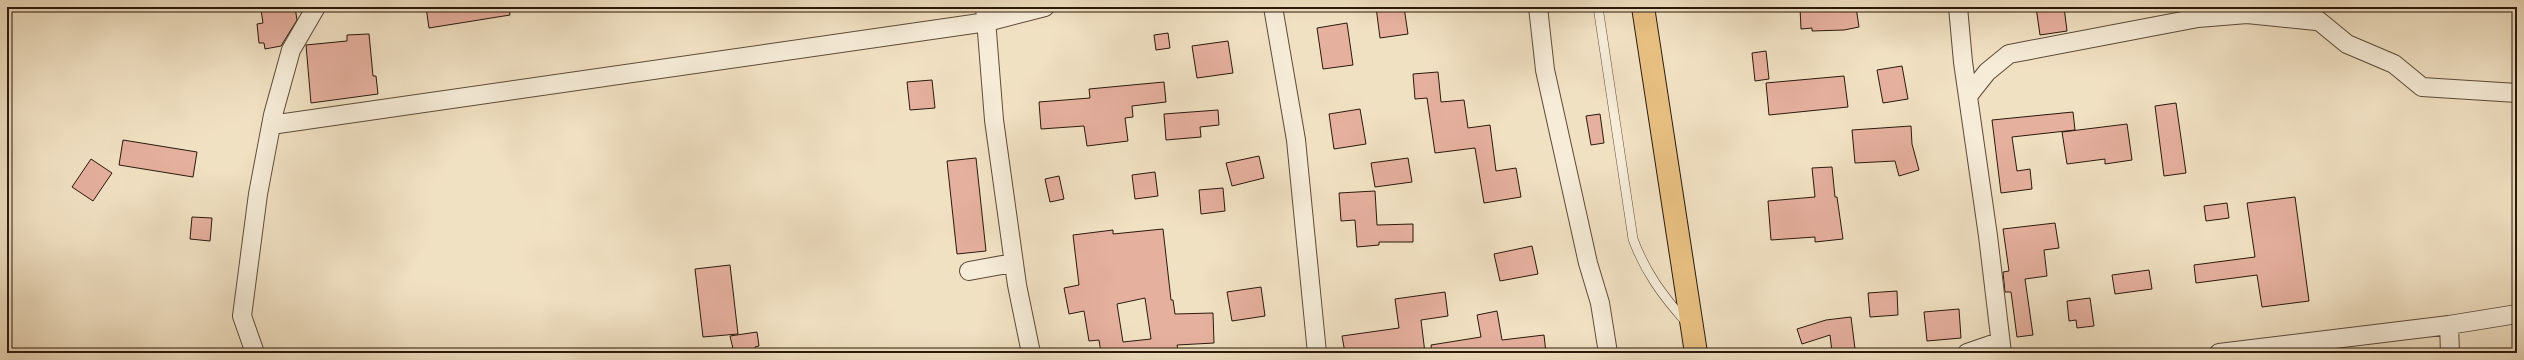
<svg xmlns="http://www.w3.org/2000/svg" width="2524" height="360" viewBox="0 0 2524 360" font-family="Cardo,serif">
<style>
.building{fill:#e6b09f;stroke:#2a190b;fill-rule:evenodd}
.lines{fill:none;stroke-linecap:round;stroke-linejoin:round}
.service-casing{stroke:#5c4b39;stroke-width:10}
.minor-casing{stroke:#5c4b39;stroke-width:20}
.trunk-casing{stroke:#2a190b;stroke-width:24}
.service{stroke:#f6ecd8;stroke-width:9}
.minor{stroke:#f6ecd8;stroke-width:18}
.trunk{stroke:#e8c082;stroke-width:22}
</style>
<rect width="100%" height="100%" fill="#f1e1c3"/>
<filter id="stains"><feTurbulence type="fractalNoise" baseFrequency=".005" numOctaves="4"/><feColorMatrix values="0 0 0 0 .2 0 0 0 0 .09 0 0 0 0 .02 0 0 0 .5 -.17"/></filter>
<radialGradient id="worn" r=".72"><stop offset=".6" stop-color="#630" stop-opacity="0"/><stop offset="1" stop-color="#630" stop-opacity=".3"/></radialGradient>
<path class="building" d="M283,7h12l2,13 -16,26 -16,3 -1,-6h-5l-2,-19 6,-1 -2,-13z
M426,7h83l1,8 -81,13z
M1376,7h28l4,27 -28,4z
M1800,7h56l3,20 -15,3 -32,1v-3l-11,1z
M2036,7h28l3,24 -27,4z
M1347,23l6,42 -30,4 -6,-41z
M1168,33l2,15 -14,2 -2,-15z
M369,34l4,42h3l2,18 -67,9 -5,-58 41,-4v-6z
M1228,41l5,32 -36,5 -5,-32z
M1766,51l3,28 -14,2 -3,-28z
M1902,66l6,33 -25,4 -6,-33z
M1438,72l3,30 23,-2 4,28 22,-3 6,46 20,-3 5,29 -37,6 -9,-55 -40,5 -8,-55 -12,1 -2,-25z
M1844,76l4,31 -79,8 -3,-32z
M932,80l3,28 -25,2 -3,-28z
M1164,82l2,20 -34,4 1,11 -8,1 3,23 -41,5 -3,-20 -43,3 -2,-27 51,-4 -1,-9z
M2176,103l10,70 -22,3 -9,-70z
M1360,109l6,35 -32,5 -5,-35z
M1218,110l1,15 -19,2 1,10 -35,3 -2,-26z
M2073,112l2,18 -63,7 5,34 13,-2 2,20 -31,4 -9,-73z
M1600,114l4,29 -13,2 -5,-29z
M2127,124l5,36 -27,4v-5l-38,5 -5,-32z
M1911,126l1,18 7,26 -20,6 -4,-15 -40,2 -3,-33z
M123,140l74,12 -4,25 -74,-12z
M1259,156l5,22 -32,8 -6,-23z
M976,158l10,93 -29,3 -10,-93z
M1408,158l4,24 -37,5 -4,-24z
M91,159l21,14 -19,28 -21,-14z
M1832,167l3,30h2l6,42 -28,3v-5l-44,3 -3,-39 47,-4 -3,-29z
M1155,172l3,24 -23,3 -3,-24z
M1059,176l5,23 -14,3 -5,-23z
M1223,188l2,23 -24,3 -2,-24z
M1375,191l2,34 36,-1v18h-34v3l-22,2 -2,-27 -14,1 -2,-28z
M2295,197l14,104 -47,6 -5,-32 -61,8 -2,-18 61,-8 -8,-54z
M2227,203l2,15 -23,3 -2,-15z
M192,217l20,1 -2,23 -20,-2z
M2055,223l4,25 -15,2 3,26 -22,3 8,56 -16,2 -6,-45h-6l-2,-20 6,-1 -6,-42z
M1163,229l8,71h2l2,14 38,-1 1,30 -37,2 2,8h-78l-2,-13 -10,1 -5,-30 -15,3 -5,-26 15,-3 -6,-50 40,-5v4zM1145,298l6,41 -28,3 -6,-38z
M1532,246l6,28 -38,7 -6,-27z
M730,265l8,69 -35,3 -8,-68z
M2149,270l3,19 -37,5 -3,-19z
M1261,287l4,29 -33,5 -5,-29z
M1897,291l1,24 -28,2 -2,-24z
M1445,292l3,24 -27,4 4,33h-80l-3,-17 57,-8 -4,-29z
M2090,298l4,28 -17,2 -1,-8 -7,1 -2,-20z
M1959,309l2,29 -34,3 -3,-29z
M1497,311l5,29 42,-5 2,18h-114l-1,-8 50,-8 -4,-22z
M1851,317l4,32 -23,3 -2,-17 -28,9 -5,-15 29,-9z
M757,332l2,14 -4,1v6h-21l-4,-17z"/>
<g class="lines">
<g class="service-casing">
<path id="service" d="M1598,7l35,232c12,33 30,57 53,83"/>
</g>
<g class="minor-casing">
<path id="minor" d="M985,7l9,113 23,165 14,68
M1273,7l23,133 21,213
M1538,7l7,63 43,193 12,40 8,50
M1958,7l5,55 25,174 14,117
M2308,12l39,32 47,20 28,23 95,6
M1968,96l19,-24 22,-18 189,-36 49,-4 69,7
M271,125l716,-103 58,-15
M969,271l44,-8
M2449,325l1,28
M255,353l-13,-37 16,-122 15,-79 18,-65 25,-43
M1967,353l32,-11
M2219,353l230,-28 68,-11"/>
</g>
<g class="trunk-casing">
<path id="trunk" d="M1643,7l53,346"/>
</g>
<use href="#service" class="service"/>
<use href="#minor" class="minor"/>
<use href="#trunk" class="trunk"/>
</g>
<rect width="2524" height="360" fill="none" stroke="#f1e1c3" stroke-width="24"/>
<rect x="8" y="8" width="2508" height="344" fill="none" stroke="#2a190b" stroke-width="2"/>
<rect x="12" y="12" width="2500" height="336" fill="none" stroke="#2a190b"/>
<rect width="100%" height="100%" filter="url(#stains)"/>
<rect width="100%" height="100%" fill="url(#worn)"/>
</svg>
